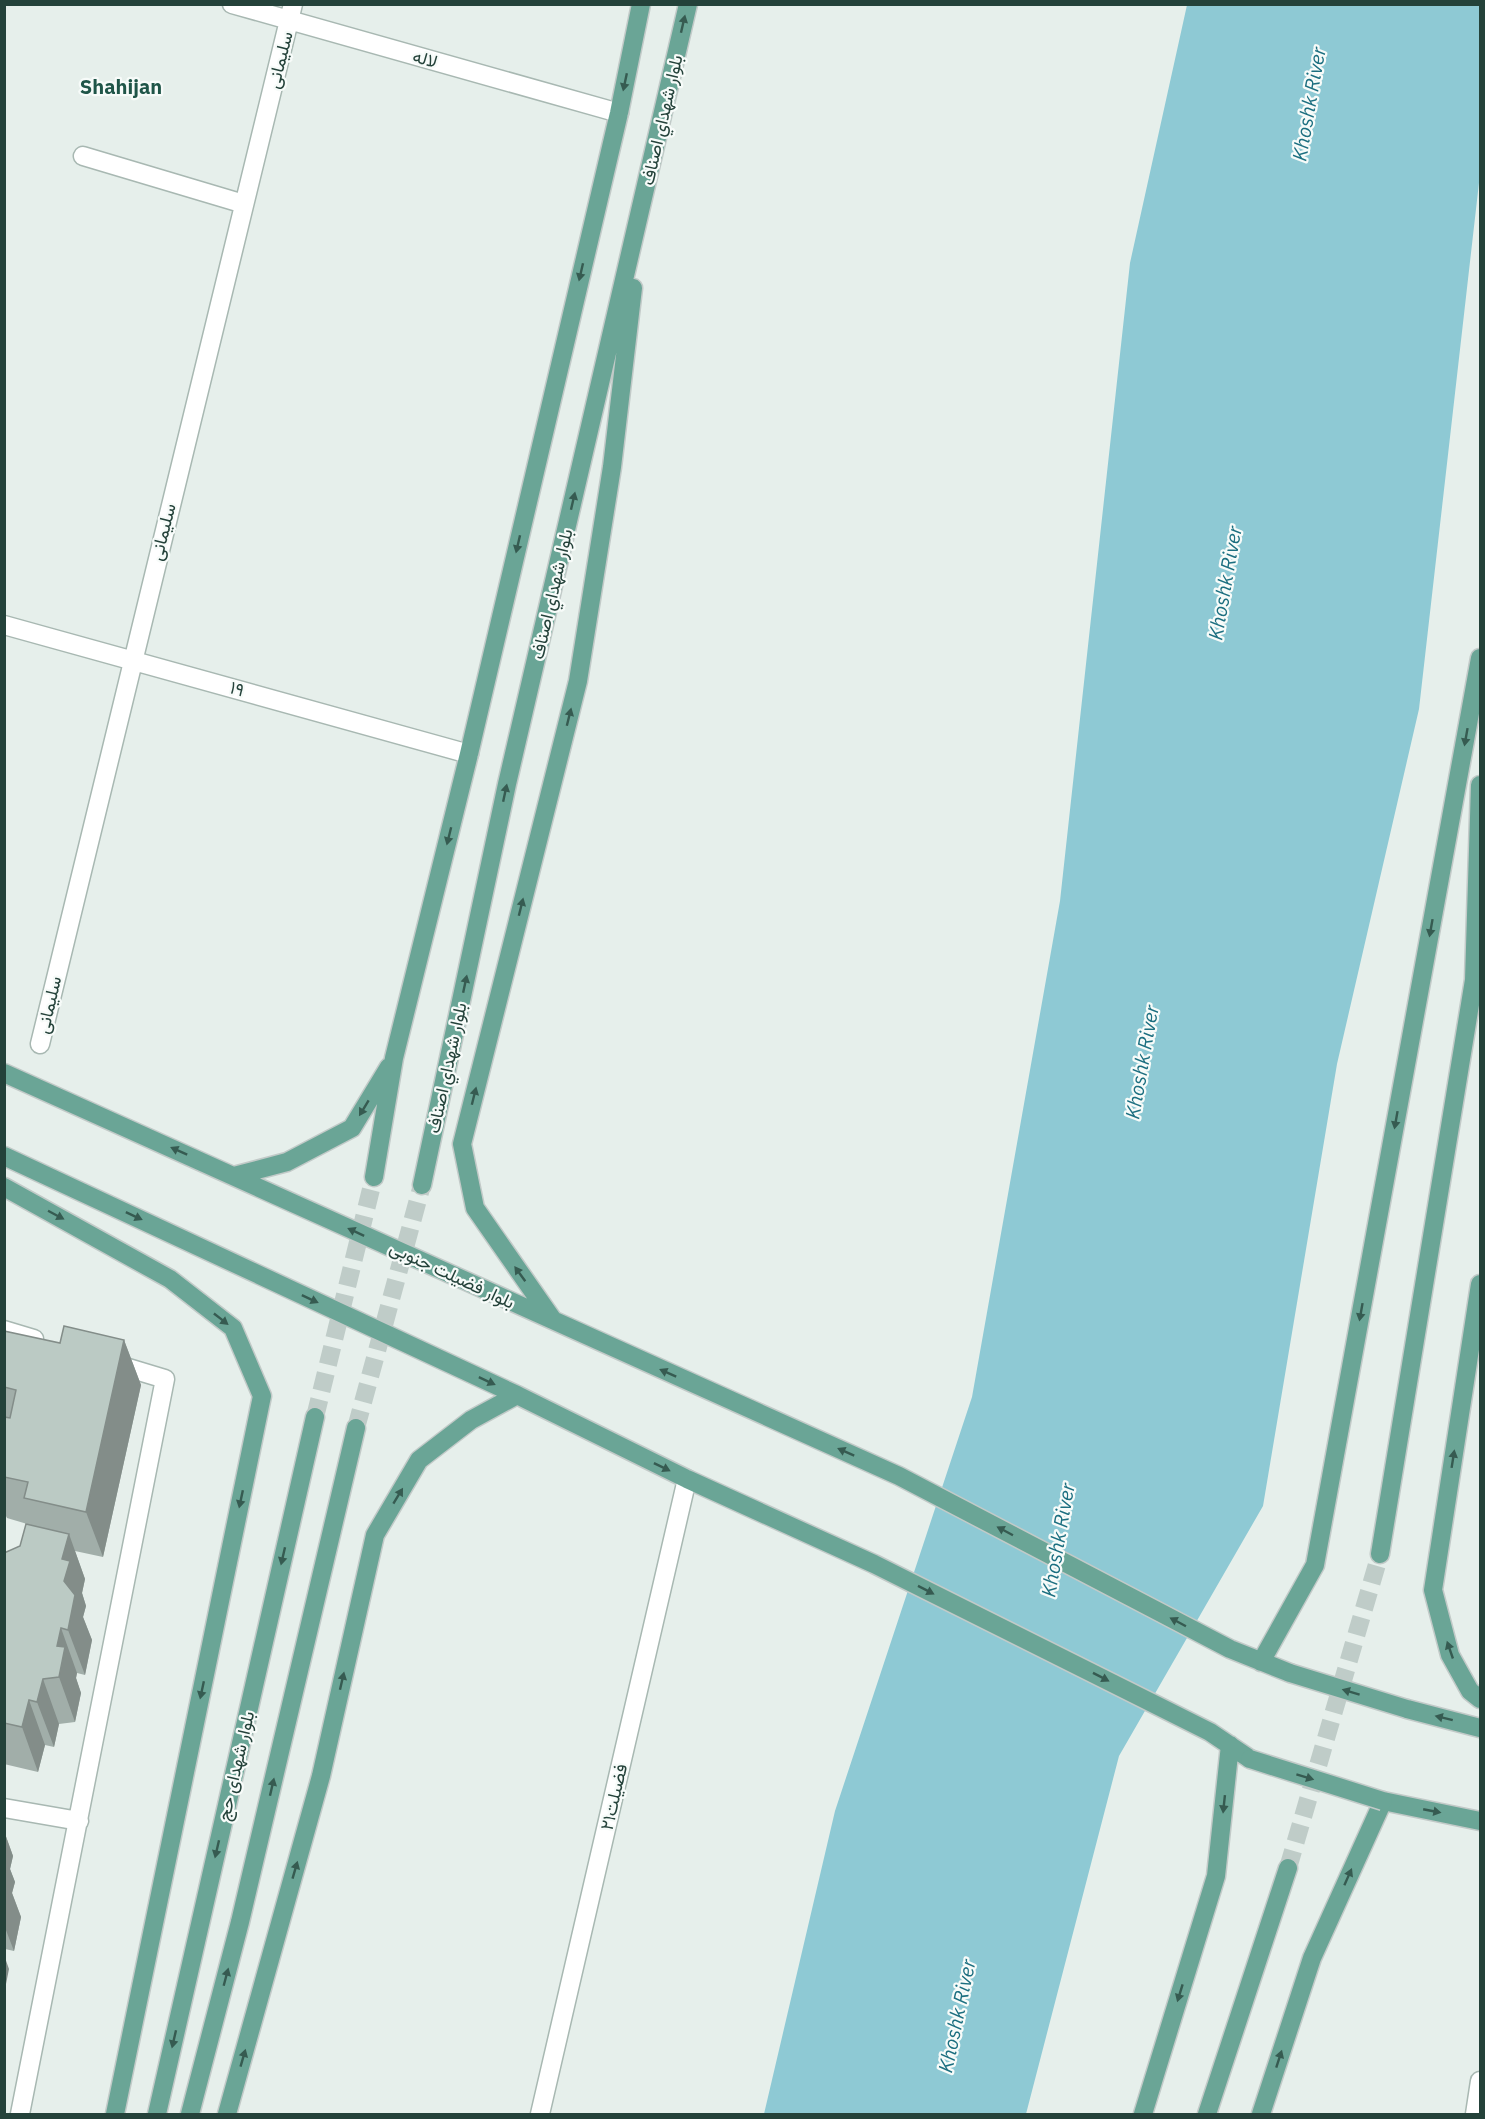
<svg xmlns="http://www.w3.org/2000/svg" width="1485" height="2119" viewBox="0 0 1485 2119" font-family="'IBM Plex Sans',Vazirmatn,sans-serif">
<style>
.water{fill:#8ec9d4}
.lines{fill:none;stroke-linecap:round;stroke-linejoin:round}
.major-tunnel{stroke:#bfccc8;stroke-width:18;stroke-dasharray:18 9;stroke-linecap:butt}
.minor-casing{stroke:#a8b8b2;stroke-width:21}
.major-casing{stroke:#c2cac8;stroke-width:21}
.minor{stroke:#fff;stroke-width:18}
.major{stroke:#6aa596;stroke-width:18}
.major-bridge-casing{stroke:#c2cac8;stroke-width:21;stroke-linecap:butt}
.major-bridge{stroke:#6aa596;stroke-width:18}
.wall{fill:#a1aea9}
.shaded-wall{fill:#838d89}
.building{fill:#bbcac4;stroke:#838d89;stroke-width:1.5}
.oneway{fill:#365b51}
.labels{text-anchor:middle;stroke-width:4.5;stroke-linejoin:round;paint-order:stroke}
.street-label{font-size:18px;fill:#24423a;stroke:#f7fbf9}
.neighbourhood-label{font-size:20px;font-weight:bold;fill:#1f5548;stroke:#f7fbf9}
.water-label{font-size:20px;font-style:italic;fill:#1c6f80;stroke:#f7fbf9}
</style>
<rect width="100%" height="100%" fill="#e6efeb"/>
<path class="water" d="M1187,5h293v169l-61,535 -82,355 -74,442 -144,250 -93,358h-262l71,-303 137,-414 88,-496 70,-638z"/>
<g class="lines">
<path class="major-tunnel" d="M315,1417l59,-240
M356,1428l66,-243
M1288,1868l92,-314"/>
<g class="minor-casing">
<path id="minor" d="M232,4l387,109
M83,156l161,48
M4,625l465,129
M40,1044l253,-1040
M4,1330l30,9
M4,1808l75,13
M20,2114l145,-735 -53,-16
M540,2114l147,-635
M1475,2114l5,-33"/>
</g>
<g class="major-casing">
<path id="major" d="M4,1073l895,403 331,173 60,24
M4,1156l513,239 170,84 187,85 336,168 40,27
M234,1176l53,-14 65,-34 37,-61
M374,1177l20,-119 75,-304 150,-641 22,-109
M422,1185l85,-401 181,-780
M4,1187l166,92 63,49 29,68 -147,718
M1480,1284l-47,306 17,65 20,36 10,8
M553,1320l-78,-112 -13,-64 116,-463 34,-214 21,-179
M1380,1554l94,-574 6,-195
M1261,1662l54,-97 165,-907
M1407,1709l73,19
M157,2114l158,-697
M190,2114l50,-192 116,-494
M227,2114l94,-338 54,-241 44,-75 52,-40 46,-25
M1143,2114l73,-238 14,-131
M1207,2114l81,-246
M1261,2114l51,-156 71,-157 97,20"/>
</g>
<use href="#minor" class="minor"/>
<use href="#major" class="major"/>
<g class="major-bridge-casing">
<path id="major-bridge" d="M1290,1673l117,36
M1250,1759l133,42"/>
</g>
<use href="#major-bridge" class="major-bridge"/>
</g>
<path class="wall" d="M4,1331l56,12 64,-3 17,45 -38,172 -28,-6 10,28 -3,14 4,13 -3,11 9,23 -7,35 -8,-2 -1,5 5,15 -6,29 -16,2 -5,23 -9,-2 -7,27 -34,-8v-211l16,-7 14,-20 -27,-8 -3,-6z
M4,1831l9,25 -3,13 5,13 -3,11 9,24 -7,34 -9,-2 -1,5z"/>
<path class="shaded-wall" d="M124,1340l17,45 -38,172 -17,-45z
M69,1534l16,45 -3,14 4,13 -3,11 9,23 -7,35 -17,-45 -6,-71z
M61,1628l16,45 -1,5 5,15 -6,29 -16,-45 -2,-31z
M43,1679l16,45 -5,23 -17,-45z
M29,1700l16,45 -7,27 -16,-45z
M4,1831l9,25 -3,13 5,13 -3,11 9,24 -7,34 -10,-26z
M4,1955l5,14 -5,25z"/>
<path class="building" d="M64,1326l60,14 -38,172 -62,-14 4,-16 -24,-5v-60l6,1 6,-28 -12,-3v-56l56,12z
M26,1524l43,10 -7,25 8,2 -6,20 11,14 -7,35 -7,-2 -4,18 8,1 -6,30 -16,2 -6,23 -8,-2 -7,27 -18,-4v-170l16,-7z"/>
<defs><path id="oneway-solid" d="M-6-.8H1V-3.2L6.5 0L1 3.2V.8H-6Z" transform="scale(1.5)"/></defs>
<g class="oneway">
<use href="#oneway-solid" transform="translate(683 24) rotate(-77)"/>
<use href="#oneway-solid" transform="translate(625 82) rotate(102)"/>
<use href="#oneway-solid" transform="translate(581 272) rotate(103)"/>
<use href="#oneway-solid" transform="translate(573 501) rotate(-77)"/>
<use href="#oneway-solid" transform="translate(518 544) rotate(103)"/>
<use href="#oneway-solid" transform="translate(569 717) rotate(-76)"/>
<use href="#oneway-solid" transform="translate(1466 737) rotate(100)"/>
<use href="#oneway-solid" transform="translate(505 793) rotate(-78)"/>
<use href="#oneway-solid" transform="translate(449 836) rotate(104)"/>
<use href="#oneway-solid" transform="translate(521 907) rotate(-76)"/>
<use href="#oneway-solid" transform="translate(1431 928) rotate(100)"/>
<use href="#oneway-solid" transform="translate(465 984) rotate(-78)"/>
<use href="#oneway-solid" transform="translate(474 1096) rotate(-76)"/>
<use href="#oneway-solid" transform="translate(364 1108) rotate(121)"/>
<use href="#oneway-solid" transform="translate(1396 1120) rotate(100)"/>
<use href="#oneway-solid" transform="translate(179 1151) rotate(-156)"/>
<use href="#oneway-solid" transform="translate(56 1215) rotate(28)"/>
<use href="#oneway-solid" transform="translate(134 1216) rotate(25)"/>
<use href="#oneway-solid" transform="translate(356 1232) rotate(-155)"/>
<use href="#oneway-solid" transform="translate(520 1274) rotate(-126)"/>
<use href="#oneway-solid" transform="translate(310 1299) rotate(25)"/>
<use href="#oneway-solid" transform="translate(1361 1312) rotate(100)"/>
<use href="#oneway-solid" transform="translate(221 1319) rotate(38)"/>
<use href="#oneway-solid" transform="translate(668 1373) rotate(-156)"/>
<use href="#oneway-solid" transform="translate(487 1381) rotate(25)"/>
<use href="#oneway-solid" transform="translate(846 1452) rotate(-156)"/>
<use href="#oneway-solid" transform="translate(1453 1459) rotate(-81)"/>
<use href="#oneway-solid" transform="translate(662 1467) rotate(26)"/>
<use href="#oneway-solid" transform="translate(398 1496) rotate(-59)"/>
<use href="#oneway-solid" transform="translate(241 1499) rotate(102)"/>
<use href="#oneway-solid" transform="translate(1005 1531) rotate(-152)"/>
<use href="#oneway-solid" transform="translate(283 1556) rotate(103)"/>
<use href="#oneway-solid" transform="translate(926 1590) rotate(27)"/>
<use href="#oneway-solid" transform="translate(1178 1622) rotate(-152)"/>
<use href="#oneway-solid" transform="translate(1450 1650) rotate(-109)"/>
<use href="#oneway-solid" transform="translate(1101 1677) rotate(27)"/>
<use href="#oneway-solid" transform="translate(342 1681) rotate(-77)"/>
<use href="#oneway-solid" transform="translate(202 1690) rotate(102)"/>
<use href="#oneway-solid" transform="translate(1351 1692) rotate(-163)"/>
<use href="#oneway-solid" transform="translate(1444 1718) rotate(-166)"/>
<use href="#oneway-solid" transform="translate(1305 1777) rotate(17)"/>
<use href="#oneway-solid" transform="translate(272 1787) rotate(-77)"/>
<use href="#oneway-solid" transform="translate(1224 1804) rotate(96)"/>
<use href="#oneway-solid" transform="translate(1432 1811) rotate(11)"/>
<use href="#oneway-solid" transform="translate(217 1849) rotate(103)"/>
<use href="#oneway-solid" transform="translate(295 1870) rotate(-74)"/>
<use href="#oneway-solid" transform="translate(1348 1877) rotate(-66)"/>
<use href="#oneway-solid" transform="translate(226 1977) rotate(-75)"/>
<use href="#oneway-solid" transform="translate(1180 1993) rotate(107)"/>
<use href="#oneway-solid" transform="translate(174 2039) rotate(103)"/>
<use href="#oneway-solid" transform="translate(243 2058) rotate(-74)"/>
<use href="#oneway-solid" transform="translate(1279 2059) rotate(-72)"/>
</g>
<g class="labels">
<g class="street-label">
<text transform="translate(425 59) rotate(16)" y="6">لاله</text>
<text transform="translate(280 60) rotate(-76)" y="6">سلیمانی</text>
<text transform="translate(662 120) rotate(-77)" y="6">بلوار شهداي اصناف</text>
<text transform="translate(163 532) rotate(-76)" y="6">سلیمانی</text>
<text transform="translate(552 594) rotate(-77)" y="6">بلوار شهداي اصناف</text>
<text transform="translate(237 689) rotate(16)" y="6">۱۹</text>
<text transform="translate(49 1005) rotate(-77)" y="6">سلیمانی</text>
<text transform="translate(447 1068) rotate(-78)" y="6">بلوار شهداي اصناف</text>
<text transform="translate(452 1275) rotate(25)" y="6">بلوار فضیلت جنوبی</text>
<text transform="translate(236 1766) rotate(-77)" y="6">بلوار شهدای حج</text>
<text transform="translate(614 1797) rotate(-77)" y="6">فضیلت۲۱</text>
</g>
<g class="neighbourhood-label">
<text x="121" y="94">Shahijan</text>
</g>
<g class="water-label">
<text transform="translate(1309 104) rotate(-80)" y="7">Khoshk River</text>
<text transform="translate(1225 583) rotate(-80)" y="7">Khoshk River</text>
<text transform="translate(1142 1062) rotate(-80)" y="7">Khoshk River</text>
<text transform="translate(1058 1540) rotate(-80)" y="7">Khoshk River</text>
<text transform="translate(957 2016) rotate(-78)" y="7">Khoshk River</text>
</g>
</g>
<rect width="1485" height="2119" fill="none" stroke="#24423a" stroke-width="12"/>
</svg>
